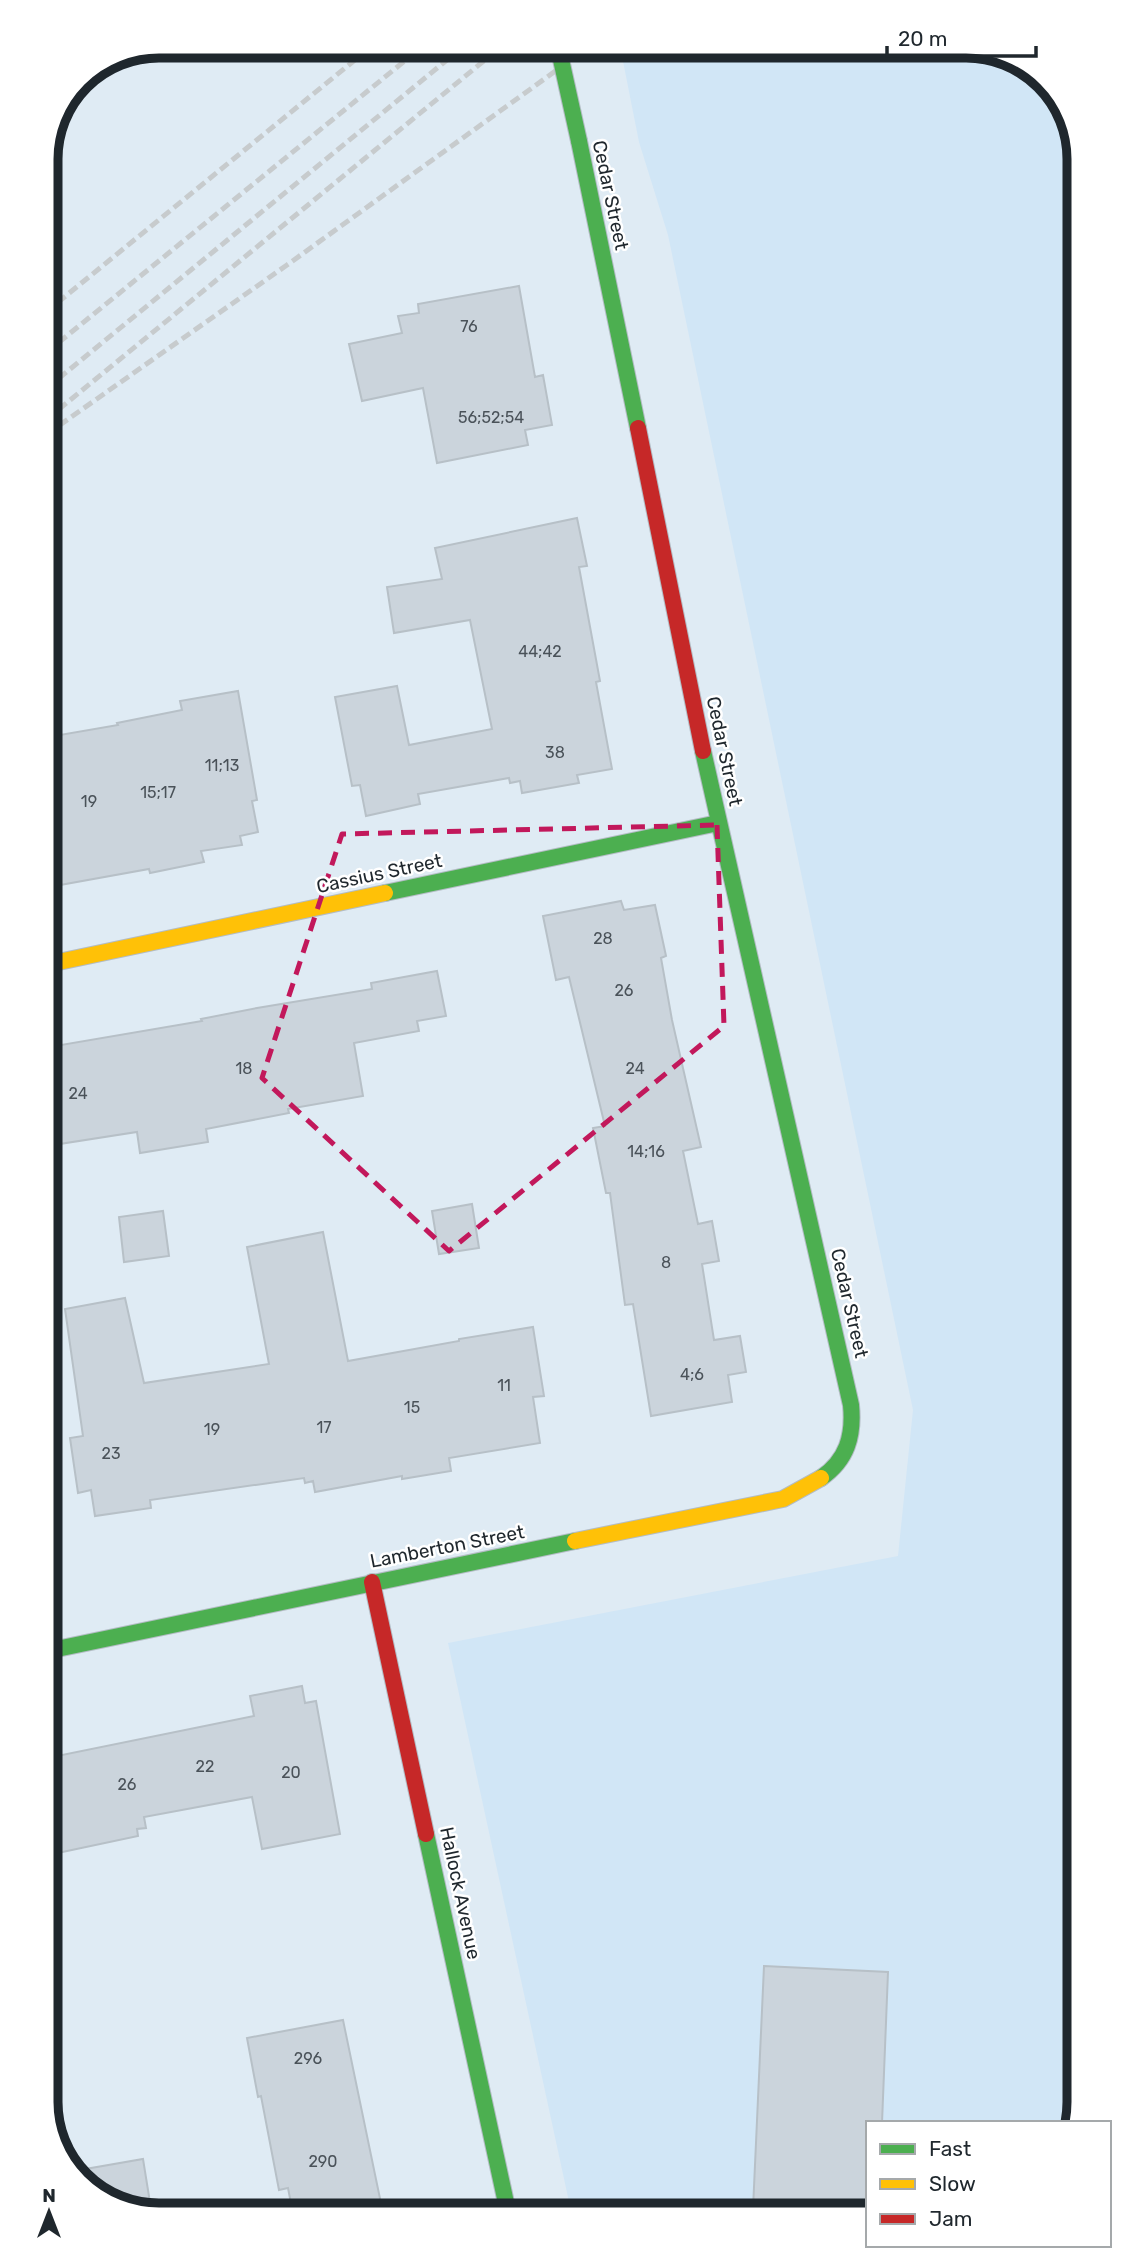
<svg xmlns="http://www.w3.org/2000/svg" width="1125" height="2261" viewBox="0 0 1125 2261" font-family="Rubik,sans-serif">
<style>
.built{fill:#d1e6f6}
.building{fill:#cbd4dc;stroke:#b7c0c7;stroke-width:2}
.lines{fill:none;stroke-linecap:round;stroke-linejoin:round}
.fast-casing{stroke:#b3bcc4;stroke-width:18}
.slow-casing{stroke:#b3bcc4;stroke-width:18}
.jam-casing{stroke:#b3bcc4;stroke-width:18}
.fast{stroke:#4caf50;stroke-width:16}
.slow{stroke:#ffc107;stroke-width:16}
.jam{stroke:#c62828;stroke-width:16}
.rail{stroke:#c7cbcd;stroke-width:5;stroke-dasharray:10 5;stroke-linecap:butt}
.fast-bridge-casing{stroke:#b3bcc4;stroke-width:18;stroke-linecap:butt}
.fast-bridge{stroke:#4caf50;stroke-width:16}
.marked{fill:none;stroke:#c2185b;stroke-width:5;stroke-dasharray:14 9;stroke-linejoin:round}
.labels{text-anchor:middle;stroke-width:5;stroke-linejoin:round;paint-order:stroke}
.number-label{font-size:16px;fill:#4a5259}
.street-label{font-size:19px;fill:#1f272d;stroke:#fff}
.rim{fill:none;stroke:#1f272d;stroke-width:9}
</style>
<rect width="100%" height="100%" fill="#dfebf4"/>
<path class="built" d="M620,46h354l61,23 36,47 8,1987 -6,20h-205v85l-297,3 -123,-568 450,-87 15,-146 -245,-1175 -29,-93z"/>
<path class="building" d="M519,286l16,91 8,-2 9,50 -27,5 3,15 -91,18 -14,-75 -61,13 -13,-57 53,-11 -4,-17 21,-3 -1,-9z
M577,518l10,48 -8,1 21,114 -4,1 16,87 -35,6 2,8 -57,10 -2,-12 -10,2 -1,-5 -91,16 2,10 -54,12 -6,-31 -8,1 -17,-89 62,-11 12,59 83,-16 -22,-109 -76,13 -7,-46 55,-8 -7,-31z
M238,691l19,109 -5,1 6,31 -18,4 2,9 -41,6 3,11 -54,11 -1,-4 -100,18 -1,-150 70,-12 -1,-2 65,-13 -2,-9z
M621,901l3,9 31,-5 11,51 -5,2 11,62 29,127 -18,4 15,73 14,-3 7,40 -17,3 12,76 26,-4 6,36 -18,3 4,27 -81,14 -18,-112 -8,1 -15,-112h-4l-13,-65 12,-2 -36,-149 -13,3 -13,-64z
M437,971l9,45 -29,5 2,10 -65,12 9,53 -75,13 1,4 -83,16 2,13 -68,11 -3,-21 -84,13 -3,-25 -1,-73 153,-26 -1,-2 56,-11 115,-19 -1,-6z
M472,1204l7,44 -40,6 -7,-43z
M163,1211l6,45 -45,6 -5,-45z
M323,1232l25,129 111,-20v-2l74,-12 11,69 -11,1 7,46 -91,15 2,13 -49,8v-3l-87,16 -2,-11 -8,2 -1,-5 -154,22 1,8 -56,8 -4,-26 -13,3 -8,-55 13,-2 -18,-127 60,-11 19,85 125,-19 -22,-117z
M302,1686l3,17 11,-2 24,133 -78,15 -10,-52 -108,20 2,11 -9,1 1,7 -85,18 -1,-97 202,-41 -4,-20z
M764,1966l124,6 -6,151h-14v85l-115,1z
M343,2020l40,193 -90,1 -5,-26 -9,2 -18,-94 -3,1 -11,-59z
M143,2159l9,56 -62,-23 -16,-21z"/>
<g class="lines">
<g class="fast-casing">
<path id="fast" d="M579,141l59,287
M703,751l148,654c3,31 -4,55 -30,73
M385,893l333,-70
M52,1650l523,-109
M426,1834l82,378"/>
</g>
<g class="slow-casing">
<path id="slow" d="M49,964l336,-71
M575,1541l208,-42 38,-21"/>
</g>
<g class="jam-casing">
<path id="jam" d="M638,428l65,323
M372,1582l54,252"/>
</g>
<use href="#fast" class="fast"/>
<use href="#slow" class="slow"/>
<use href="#jam" class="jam"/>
<path class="rail" d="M46,312l326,-266
M47,352l376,-306
M47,388l417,-342
M47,419l455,-373
M47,434l240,-169 303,-219"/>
<g class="fast-bridge-casing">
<path id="fast-bridge" d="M558,46l21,95"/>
</g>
<use href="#fast-bridge" class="fast-bridge"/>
</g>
<path class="marked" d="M717,825l7,201 -275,225 -187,-173 80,-244z"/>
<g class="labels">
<g class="number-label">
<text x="469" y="332">76</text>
<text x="491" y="423">56;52;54</text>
<text x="540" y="657">44;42</text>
<text x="555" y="758">38</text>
<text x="222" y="771">11;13</text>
<text x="158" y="798">15;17</text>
<text x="89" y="807">19</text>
<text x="603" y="944">28</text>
<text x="624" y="996">26</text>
<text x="244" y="1074">18</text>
<text x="635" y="1074">24</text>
<text x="78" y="1099">24</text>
<text x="646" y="1157">14;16</text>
<text x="666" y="1268">8</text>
<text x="692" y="1380">4;6</text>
<text x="504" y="1391">11</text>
<text x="412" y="1413">15</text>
<text x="324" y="1433">17</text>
<text x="212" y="1435">19</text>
<text x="111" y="1459">23</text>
<text x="205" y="1772">22</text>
<text x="291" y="1778">20</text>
<text x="127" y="1790">26</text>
<text x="308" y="2064">296</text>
<text x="323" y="2167">290</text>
</g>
<g class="street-label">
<text transform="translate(611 195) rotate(78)" y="7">Cedar Street</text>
<text transform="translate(725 751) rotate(78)" y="7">Cedar Street</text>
<text transform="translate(379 873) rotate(-12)" y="7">Cassius Street</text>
<text transform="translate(850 1303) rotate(77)" y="7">Cedar Street</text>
<text transform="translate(447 1546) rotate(-11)" y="7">Lamberton Street</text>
<text transform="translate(461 1893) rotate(78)" y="7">Hallock Avenue</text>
</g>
</g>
<path d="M0 0H1125V2261H0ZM159 58H966A101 101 0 0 1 1067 159V2102A101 101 0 0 1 966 2203H159A101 101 0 0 1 58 2102V159A101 101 0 0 1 159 58Z" fill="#fff" fill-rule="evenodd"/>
<path class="rim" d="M159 58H966A101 101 0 0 1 1067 159V2102A101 101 0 0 1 966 2203H159A101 101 0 0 1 58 2102V159A101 101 0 0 1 159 58Z"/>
<rect x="866" y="2121" width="245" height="126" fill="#ffffff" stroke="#a5a9ab" stroke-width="2"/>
<rect x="880" y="2144" width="35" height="10" fill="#4caf50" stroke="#a5a9ab" stroke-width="2"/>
<text x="929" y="2156" font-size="21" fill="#1f272d">Fast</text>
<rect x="880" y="2179" width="35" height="10" fill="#ffc107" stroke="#a5a9ab" stroke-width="2"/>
<text x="929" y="2191" font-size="21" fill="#1f272d">Slow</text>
<rect x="880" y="2214" width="35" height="10" fill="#c62828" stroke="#a5a9ab" stroke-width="2"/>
<text x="929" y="2226" font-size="21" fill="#1f272d">Jam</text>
<g transform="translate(49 2212)" stroke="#ffffff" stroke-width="5" paint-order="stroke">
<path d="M0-5L12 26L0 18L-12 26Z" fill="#1f272d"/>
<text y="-10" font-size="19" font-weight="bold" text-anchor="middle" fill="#1f272d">N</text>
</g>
<path d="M887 46v10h149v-10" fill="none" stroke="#1f272d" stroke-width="3.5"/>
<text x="898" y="46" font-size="21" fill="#1f272d" stroke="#ffffff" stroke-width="5" paint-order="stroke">20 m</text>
</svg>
